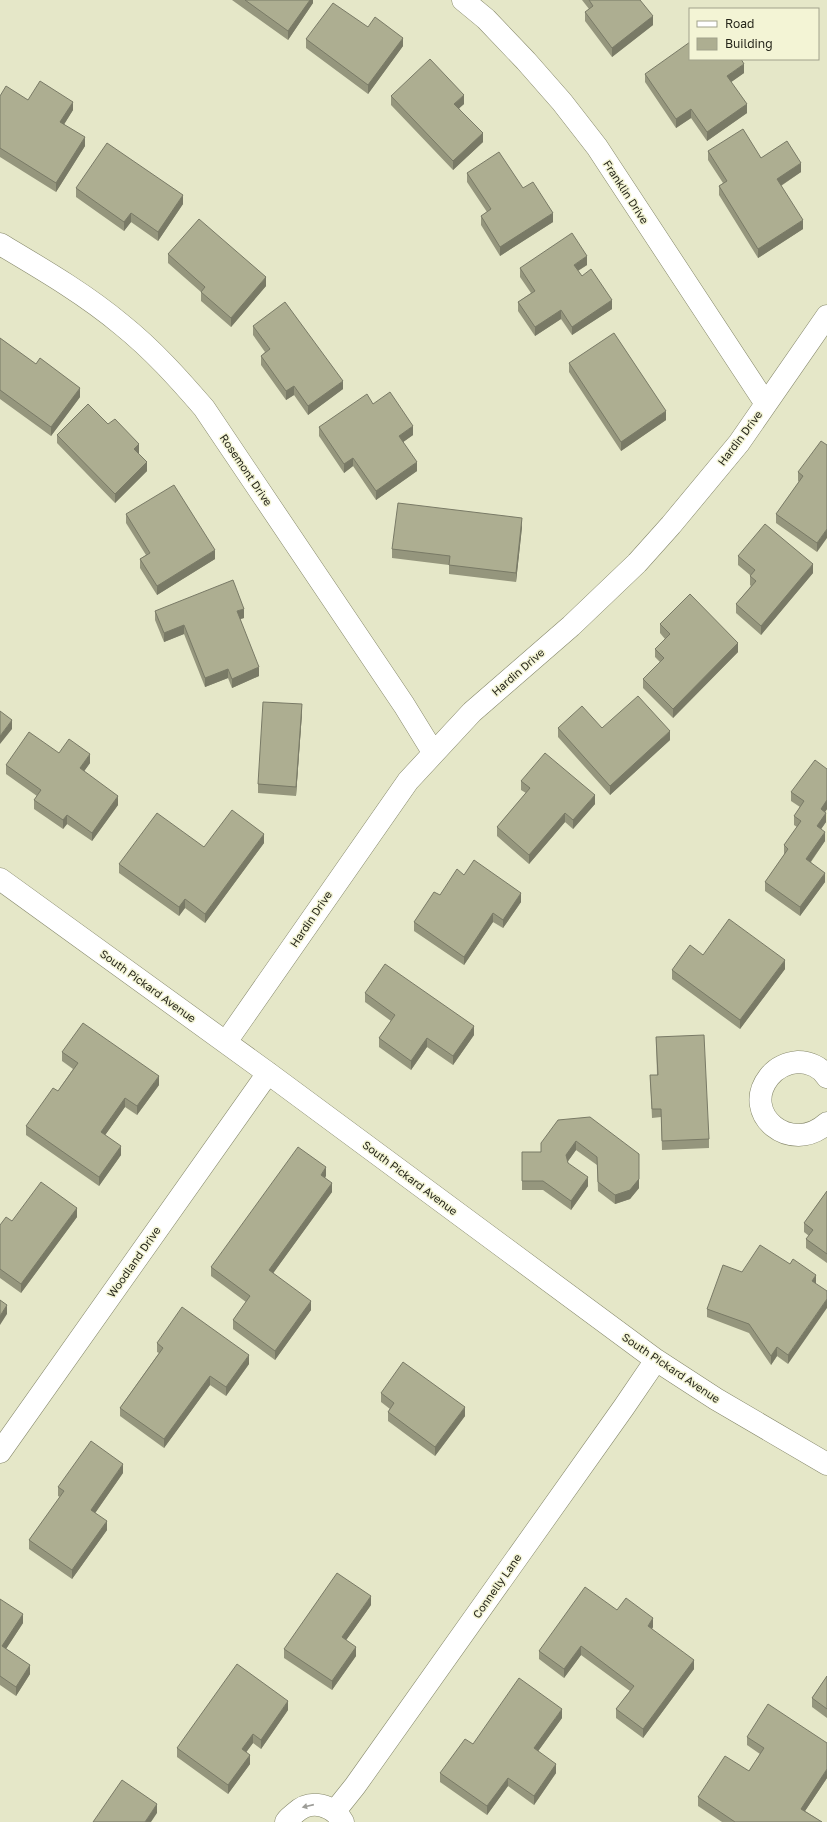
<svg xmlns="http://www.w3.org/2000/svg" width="827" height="1822" viewBox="0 0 827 1822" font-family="'Golos Text',sans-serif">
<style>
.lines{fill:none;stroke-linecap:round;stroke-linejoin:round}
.minor-casing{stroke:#86886b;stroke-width:23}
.minor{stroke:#fff;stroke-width:22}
.wall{fill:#95967d}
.shaded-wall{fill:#797a66}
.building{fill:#adae91;stroke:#797a66}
.oneway{fill:#9d9d98}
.labels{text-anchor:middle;stroke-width:3;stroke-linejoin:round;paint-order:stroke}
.street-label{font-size:11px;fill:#26261b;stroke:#f3f4d5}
</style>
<rect width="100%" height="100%" fill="#e5e7c8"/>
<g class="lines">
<g class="minor-casing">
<path id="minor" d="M463,0l23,19 40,42 36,41 35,45 169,257
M0,244c42,25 85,50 122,81 31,25 56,53 82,83l200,297 29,47
M0,879l268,194 388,287 60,39 111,65
M226,1042l182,-261 64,-69 99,-86 66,-63 34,-38 68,-82 88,-127
M827,1077c-6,-10 -18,-15 -29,-15 -12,1 -21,5 -29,15 -29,37 22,79 58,46
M0,1452l268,-379
M335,1811l20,-25 269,-379 32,-47
M286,1822c2,-4 6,-6 9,-9 16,-15 38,-8 48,9"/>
</g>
<use href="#minor" class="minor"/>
</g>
<path class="wall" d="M232,0h81v3l-25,37z
M582,0h58l13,25 -41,32 -27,-36v-9l4,-3z
M368,27l35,19 -35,48 -62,-46v-9z
M744,73l-13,9 16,31 -40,28 -16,-23 -15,10 -31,-46v-8z
M0,96l28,4 45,10 -9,14 21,22 -29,46 -56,-35z
M391,96l73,8 -5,4 24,34 -30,28 -62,-65z
M708,151l53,7 40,14 -20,14 22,43 -45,29 -39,-63v-9l4,-3 -15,-23z
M467,173l56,15 30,34 -53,34 -19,-31v-9l6,-4 -20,-30z
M76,188l107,16 -25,37 -27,-19 -7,9 -48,-34z
M168,254l98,32 -35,41 -30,-26v-9l-33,-29z
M587,265l-9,6 4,5 30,33 -40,26 -11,-16 -26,17 -17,-25v-9l13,-9 -11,-16v-9z
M253,326l90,63 -35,26 -14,-20 -8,5 -25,-35v-9l4,-4 -12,-17z
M0,338l80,59 -29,39 -51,-37z
M569,363l97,57 -45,31 -52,-79z
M373,404l40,31 -10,7 14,29 -41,29 -23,-34 -9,7 -25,-37v-9z
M57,435l82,18v1l8,17 -32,32 -58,-60z
M827,445l-10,107 -41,-29v-9l23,-32 -1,-1v-9z
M126,514l89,45 -58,36 -17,-27v-9l6,-4 -20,-32z
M522,527l-6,55 -67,-8v-9l-57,-7v-9z
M738,556l75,17 -52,62 -25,-22v-9l15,-18 -1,-1v-10l-12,-10z
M155,611l89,7 -4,1 19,57 -27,12 -4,-10 -23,9 -21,-53 -20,8 -9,-22z
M660,624l78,28 -65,66 -30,-30v-9l17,-17 -5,-5v-8l10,-10 -5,-6z
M302,713l-6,83 -38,-3v-9z
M558,728h44l68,12 -60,55 -52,-58z
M90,763l-6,8 34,34 -26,36 -25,-17 -4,5 -29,-20v-9l3,-4 -31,-22v-9z
M827,769v40l-2,3 1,10 -5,7 4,12 -14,21 14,20 -25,34 -35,-25v-9l19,-27v-10l13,-18 -3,-2v-9l6,-9 -9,-6v-9z
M521,781l74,23 -22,25 -8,-7 -36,42 -32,-28v-9l29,-34 -5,-3z
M264,843l-59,80 -20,-15 -6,8 -60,-43v-9l85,-17z
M464,875l57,27 -18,26 -10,-6 -29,43 -50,-34v-9l26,-27z
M703,955l82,14 -45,60 -68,-50v-9z
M365,993l109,42 -21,30 -26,-18 -16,23 -32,-23v-9l12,-17 -26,-19z
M656,1037l53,102v9l-47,2 -1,-33 -9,1 -2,-43h7z
M62,1052l97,33 -22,30 -12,-8 -20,28 16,20 -22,31 -73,-51v-9l32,-35 15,-22 -11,-8z
M558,1120l81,34v34l-9,11 -15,5 -17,-13 -1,-26 -21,-15 -8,11v2l20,23 -17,24 -28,-20h-21v-38h19z
M326,1176l-1,2 7,14 -59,81 38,37 -36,50 -42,-31v-9l13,-18 -35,-26v-9z
M827,1191v72l-21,-15v-9l3,-3 -5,-4v-9z
M77,1217l-56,76 -21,-15v-53z
M790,1264l-2,100 -11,-8 -6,9 -22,-32 -42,-16v-8l35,-37z
M157,1343l92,21 -23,32 -16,-11 -46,63 -44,-32v-8l39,-55 -2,-1z
M381,1393l84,23 -30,40 -47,-35v-9l2,-3 -9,-7z
M123,1473l-28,40 12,17 -35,49 -43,-30v-9l31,-43 -2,-1v-9z
M0,1599l23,24 -17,26 24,25 -14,22 -16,-11z
M371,1605l-25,35 10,16 -24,34 -48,-32v-9z
M617,1610l36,17 -1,2 42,40 -51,69 -27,-20v-9l14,-18 -49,-36 -17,23 -25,-19v-8z
M827,1676v42l-15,-11v-9z
M288,1710l-27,39 -8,-6 -7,9 4,12 -22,30 -51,-37v-9z
M562,1718l-24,33 18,22 -22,32 -26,-19 -21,29 -47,-33v-9l33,-29z
M747,1737l80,41 -22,33 17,11h-100l-24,-16v-9l51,-26 11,-17 -13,-9z"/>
<path class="shaded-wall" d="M310,0h3v3l-25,37v-9z
M653,16v9l-41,32v-9z
M403,38v8l-35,48v-9z
M744,64v9l-17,12v-9z
M464,95v9l-10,9v-9z
M73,102v8l-13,21v-9z
M747,104v9l-40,28v-9z
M691,109v9l-15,10v-9z
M483,133v9l-30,28v-9z
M85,137v9l-29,46v-9z
M801,163v9l-24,16v-9z
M183,195v9l-25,37v-9z
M131,213v9l-7,9v-9z
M553,213v9l-53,34v-9z
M803,220v9l-45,29v-9z
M587,256v9l-13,8v-8z
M266,277v9l-35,41v-9z
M612,300v9l-40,26v-8z
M561,310v9l-26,17v-9z
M343,381v8l-35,26v-9z
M294,386v9l-8,5v-9z
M80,388v9l-29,39v-9z
M666,411v9l-45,31v-9z
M413,426v9l-14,10v-9z
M139,444v9l-5,5v-9z
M353,458v8l-9,7v-9z
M147,462v9l-32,32v-9z
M417,462v9l-41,29v-9z
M522,518v9l-6,55v-9z
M827,529v9l-10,14v-9z
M215,550v9l-58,36v-9z
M813,564v9l-52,62v-9z
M244,609v9l-7,2v-9z
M184,625v9l-20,8v-9z
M738,643v9l-65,66v-9z
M259,667v9l-27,12v-9z
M228,669v9l-23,9v-9z
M302,704v9l-6,83v-9z
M12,720v9l-12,15v-8z
M670,731v9l-60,55v-9z
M90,754v9l-10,14v-9z
M595,795v9l-22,25v-9z
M118,796v9l-26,36v-8z
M827,800v9l-6,9v-9z
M565,813v9l-36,42v-9z
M826,813v9l-9,13v-9z
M67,815v9l-4,5v-9z
M825,832v9l-19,27v-9z
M264,834v9l-59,80v-9z
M825,873v9l-25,34v-9z
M521,893v9l-18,26v-8z
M185,899v9l-6,8v-9z
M493,913v9l-29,43v-8z
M785,960v9l-45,60v-9z
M474,1026v9l-21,30v-9z
M427,1038v9l-16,23v-9z
M159,1076v9l-22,30v-9z
M125,1098v9l-24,34v-9z
M576,1141v9l-10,14v-9z
M121,1146v9l-22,31v-9z
M326,1167v9l-5,8v-9z
M588,1177v9l-17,24v-9z
M639,1179v9l-9,11 -15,5v-9z
M332,1183v9l-63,87v-9z
M77,1208v9l-56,76v-9z
M816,1275v9l-4,-3z
M827,1299v9l-39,56v-9z
M311,1301v9l-36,50v-9z
M7,1305v9l-7,11v-9z
M777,1347v9l-6,9v-9z
M249,1355v9l-23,32v-9z
M210,1376v9l-46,63v-9z
M465,1407v9l-30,40v-9z
M123,1464v9l-32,46v-9z
M107,1521v9l-35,49v-9z
M371,1596v9l-29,41v-9z
M23,1614v9l-21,32v-9z
M653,1618v9l-5,8v-9z
M581,1646v9l-17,23v-9z
M356,1647v9l-24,34v-9z
M694,1660v9l-51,69v-9z
M30,1665v9l-14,22v-9z
M288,1701v9l-27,39v-9z
M562,1709v9l-28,39v-9z
M253,1734v9l-11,15v-9z
M250,1755v9l-22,30v-9z
M556,1764v9l-22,32v-9z
M827,1769v9l-26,39v-8z
M508,1778v8l-21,29v-9z
M157,1804v9l-6,9h-6z"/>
<path class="building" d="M245,0h65l-22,31z
M589,0h51l13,16 -41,32 -27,-36 8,-6z
M333,3l35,24 7,-10 28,21 -35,47 -62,-46z
M690,42v17h51l3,5 -17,12 20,28 -40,28 -16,-23 -15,10 -31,-45z
M430,59l34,36 -10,9 29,29 -30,28 -62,-65z
M40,81l33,21 -13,20 25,15 -29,46 -56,-35v-52l6,-10 22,14z
M743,129l18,29 26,-17 14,22 -24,16 26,41 -45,29 -39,-63 8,-5 -19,-30z
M107,143l76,52 -25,37 -27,-19 -7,9 -48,-34z
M499,152l24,36 10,-6 20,31 -53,34 -19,-31 10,-7 -24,-36z
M199,219l67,58 -35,41 -30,-26 4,-5 -37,-33z
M572,233l15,23 -13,9 8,11 9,-7 21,31 -40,27 -11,-17 -26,17 -17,-25 17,-11 -15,-23z
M285,302l58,79 -35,25 -14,-20 -8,5 -25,-35 9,-7 -17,-23z
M614,333l52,78 -45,31 -52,-79z
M0,338l36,26 4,-6 40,30 -29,39 -51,-37z
M390,392l23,34 -14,10 18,26 -41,29 -23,-33 -9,6 -25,-37 48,-33 6,10z
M88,404l20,20 7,-5 24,25 -5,5 13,13 -32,32 -58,-59z
M821,441l6,4v84l-10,14 -41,-29 27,-38 -5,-4z
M174,485l41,65 -58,36 -17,-27 10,-6 -24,-39z
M398,503l124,15 -6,55 -67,-8 1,-9 -58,-7z
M765,524l48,40 -52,62 -25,-22 20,-23 -6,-5 5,-6 -17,-14z
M233,580l11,29 -7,2 22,56 -27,12 -4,-10 -23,9 -21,-53 -20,8 -9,-22z
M690,594l48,49 -65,66 -30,-30 21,-21 -9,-9 15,-15 -10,-10z
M638,696l32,35 -60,55 -52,-58 24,-22 20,22z
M263,702l39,2 -6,83 -38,-3z
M0,711l12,9 -12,16z
M29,732l30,21 10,-14 21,15 -10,14 38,28 -26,37 -25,-18 -4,5 -29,-20 7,-10 -35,-25z
M545,753l50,42 -22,25 -8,-7 -36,42 -32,-28 33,-39 -9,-7z
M815,760l12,9v31l-6,9 5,4 -9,13 8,6 -19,27 19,14 -25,34 -35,-25 23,-33 -4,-4 17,-24 -7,-5 10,-15 -13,-9z
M232,810l32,24 -59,80 -20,-15 -6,8 -60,-43 38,-51 47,34z
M474,860l47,33 -18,27 -10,-7 -29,44 -50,-35 20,-30 6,3 17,-26 7,6z
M729,919l56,41 -45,60 -68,-50 18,-25 13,10z
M385,964l89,62 -21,30 -26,-18 -16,23 -32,-23 16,-23 -30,-22z
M83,1023l76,53 -22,30 -12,-8 -24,34 20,14 -22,31 -73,-51 27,-38 5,3 20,-28 -16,-11z
M704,1035l5,104 -47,2 -1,-32h-9l-2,-34h8l-2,-38z
M590,1117l49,37v25l-9,11 -15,5 -17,-13 -1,-25 -21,-16 -10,14 2,8 20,14 -17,24 -28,-20h-21v-29h19v-9l17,-23z
M298,1147l28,20 -5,8 11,8 -63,87 42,31 -36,50 -42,-31 17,-24 -39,-29z
M41,1182l36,26 -56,76 -21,-15v-44l6,-8 6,4z
M827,1191v63l-21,-15 7,-9 -9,-7z
M760,1245l30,19 3,-5 23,16 -4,6 15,10v8l-39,56 -11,-8 -6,9 -22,-32 -42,-15 16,-44 19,7z
M0,1300l7,5 -7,11z
M182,1307l67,48 -23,32 -16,-11 -46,63 -44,-31 43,-60 -6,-5z
M403,1362l62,45 -30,40 -47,-35 6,-9 -13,-10z
M91,1441l32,23 -32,46 16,11 -35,49 -43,-30 35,-49 -6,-4z
M337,1573l34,23 -29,41 14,10 -24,34 -48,-32z
M585,1587l32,23 9,-12 27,20 -5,8 46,34 -51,69 -27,-20 18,-23 -53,-40 -17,23 -25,-18z
M0,1599l23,15 -21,32 28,19 -14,22 -16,-11z
M237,1664l51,37 -27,39 -8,-6 -11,15 8,6 -22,30 -51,-37z
M827,1676v33l-15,-11z
M519,1678l43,31 -28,39 22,16 -22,32 -26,-18 -21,28 -47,-33 25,-34 8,5z
M768,1704l59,39v26l-26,40 21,13h-87l-37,-25 27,-41 24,15 15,-23 -17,-11z
M122,1780l35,24 -12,18h-52z"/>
<defs><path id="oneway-solid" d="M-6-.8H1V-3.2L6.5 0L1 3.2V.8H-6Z"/></defs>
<use class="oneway" href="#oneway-solid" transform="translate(308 1806) rotate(167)"/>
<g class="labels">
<g class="street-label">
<text transform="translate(626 192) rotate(57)" y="4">Franklin Drive</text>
<text transform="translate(740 438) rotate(-53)" y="4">Hardin Drive</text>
<text transform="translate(246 470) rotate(56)" y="4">Rosemont Drive</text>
<text transform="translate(518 672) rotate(-41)" y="4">Hardin Drive</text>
<text transform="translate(311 919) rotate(-56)" y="4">Hardin Drive</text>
<text transform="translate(148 986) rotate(36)" y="4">South Pickard Avenue</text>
<text transform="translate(410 1178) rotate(37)" y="4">South Pickard Avenue</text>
<text transform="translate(134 1262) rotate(-55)" y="4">Woodland Drive</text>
<text transform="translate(671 1368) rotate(34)" y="4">South Pickard Avenue</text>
<text transform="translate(497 1586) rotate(-55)" y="4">Connelly Lane</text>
</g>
</g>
<rect x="689" y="8" width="130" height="52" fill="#f3f4d5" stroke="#a1a28b"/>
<rect x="697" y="21" width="20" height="6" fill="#ffffff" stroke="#a1a28b"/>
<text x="725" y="28" font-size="12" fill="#26261b">Road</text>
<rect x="697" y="38" width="20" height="12" fill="#adae91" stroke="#a1a28b"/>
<text x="725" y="48" font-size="12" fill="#26261b">Building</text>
</svg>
